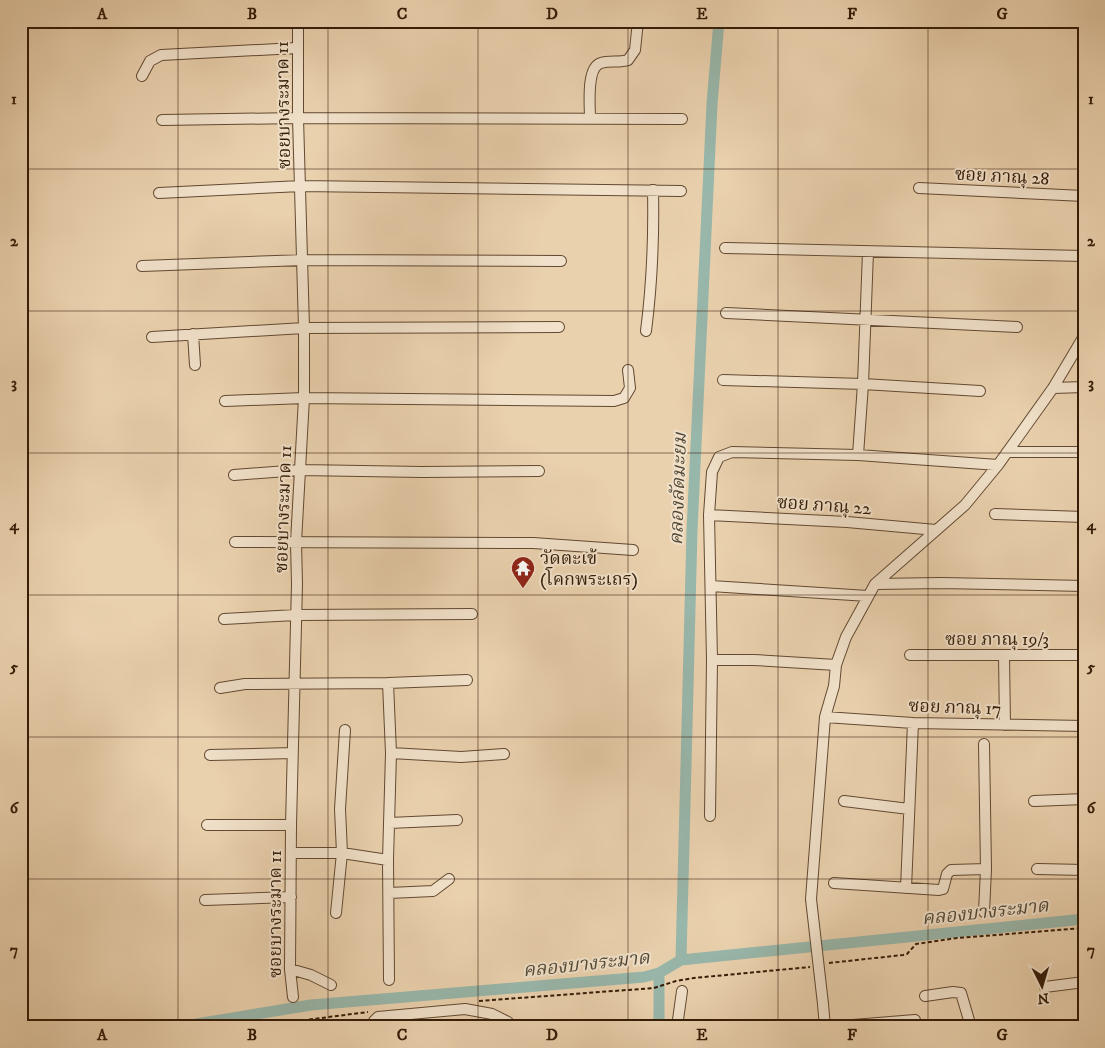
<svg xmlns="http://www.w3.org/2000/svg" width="1105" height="1048" viewBox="0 0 1105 1048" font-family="'IM FELL DW Pica','Noto Serif Thai',serif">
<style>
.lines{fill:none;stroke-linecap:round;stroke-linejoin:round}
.canal{stroke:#98b7ab;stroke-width:11}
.street-casing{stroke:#624931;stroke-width:12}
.path{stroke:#341c07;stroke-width:2;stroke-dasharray:4 2.5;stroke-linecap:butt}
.street{stroke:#f1e1ca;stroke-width:10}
.street-bridge-casing{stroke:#624931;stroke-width:12;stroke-linecap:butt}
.street-bridge{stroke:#f1e1ca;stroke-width:10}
.grid{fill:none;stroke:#341c07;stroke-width:1;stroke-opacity:0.55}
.labels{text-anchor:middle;stroke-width:4;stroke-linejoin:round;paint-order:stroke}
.street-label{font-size:18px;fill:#341c07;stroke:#f1e1ca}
.poi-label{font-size:18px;fill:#341c07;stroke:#f1e1ca;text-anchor:start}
.water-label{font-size:19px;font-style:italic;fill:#524a38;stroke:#f1e1ca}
.neatline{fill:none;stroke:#341c07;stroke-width:2}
.grid-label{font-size:16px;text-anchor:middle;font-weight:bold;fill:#341c07}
</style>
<rect width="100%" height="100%" fill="#ead1ae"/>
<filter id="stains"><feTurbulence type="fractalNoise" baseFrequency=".004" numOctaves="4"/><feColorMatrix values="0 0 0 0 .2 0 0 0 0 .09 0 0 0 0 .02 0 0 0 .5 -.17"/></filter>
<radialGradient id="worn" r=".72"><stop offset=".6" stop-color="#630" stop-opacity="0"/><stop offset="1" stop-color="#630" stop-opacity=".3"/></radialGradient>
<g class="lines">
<path class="canal" d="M681,960l11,-429 20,-427 7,-83
M178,1027l133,-22 333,-28 15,-4 22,-13 403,-41
M659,1027v-54"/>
<g class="street-casing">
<path id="street" d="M142,76l8,-15 11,-6 136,-7
M590,118c0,-12 -4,-51 11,-55 8,-3 18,0 27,-3l7,-10 3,-29
M162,120l136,-2 384,1
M919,188l165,8
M159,193l142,-7 380,5
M725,248l359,8
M142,266l162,-6 257,1
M726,313l291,14
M646,331c6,-47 8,-93 7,-141
M193,334l2,31
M152,337l152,-9 255,-1
M723,380l140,4 117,7
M1053,388l31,-1
M225,401l79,-3 310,3 10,-3 6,-10 -2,-18
M1007,452h77
M858,455l5,-71 5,-132
M234,475l66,-5 122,2 117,-1
M995,514l89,3
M709,515l138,7 89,8
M235,542l298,1 100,7
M875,584l66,-1 143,3
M711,586l157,10
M224,619l72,-4 176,-1
M910,655h174
M1004,656l1,69
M712,660h42l82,5
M388,683l79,-3
M220,688l25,-4 143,-1 3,70 -3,107 1,120
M825,717l88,6 171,3
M391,753l70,4 43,-3
M210,755l82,-2
M844,801l65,8
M1034,801l50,-2
M710,816l2,-156 -3,-145 3,-43 7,-15 13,-5 126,3 140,10
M389,823l68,-3
M207,825h84
M292,853h50l46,7
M1037,869l47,1
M834,883l105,7 4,-1 4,-15 4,-4 35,-1
M906,888l7,-165
M389,893l44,-2 16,-12
M811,899l14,-182 9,-31 2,-21 10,-28 29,-53 90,-79 33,-40 55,-77 31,-52
M205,900l86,-3
M984,912l2,-43 -2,-125
M336,913l6,-60 -2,-44 5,-79
M290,969l21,6 20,10
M1045,987l39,-5
M925,996l28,-4 8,1 10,34
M293,997l-3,-28 1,-144 6,-241 -1,-42 8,-144v-70l-6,-210v-97
M823,1004l2,23
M373,1027l1,-6 4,-4 87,-8 27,5 16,8
M677,1027l5,-36
M828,1027l87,-7"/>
</g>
<path class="path" d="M829,963l74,-8 4,-1 9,-10 41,-6 127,-10
M479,1001l175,-13 22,-7 18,-3 116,-11
M251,1027l117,-15"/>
<use href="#street" class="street"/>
<g class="street-bridge-casing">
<path id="street-bridge" d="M811,899l12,105"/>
</g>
<use href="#street-bridge" class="street-bridge"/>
</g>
<path class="grid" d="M178,21v1006M328,21v1006M478,21v1006M628,21v1006M778,21v1006M928,21v1006M21,169h1063M21,311h1063M21,453h1063M21,595h1063M21,737h1063M21,879h1063"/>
<defs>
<g id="temple-pin" transform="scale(1.25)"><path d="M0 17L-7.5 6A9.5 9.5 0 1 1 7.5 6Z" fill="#8f2418" stroke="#f1e1ca"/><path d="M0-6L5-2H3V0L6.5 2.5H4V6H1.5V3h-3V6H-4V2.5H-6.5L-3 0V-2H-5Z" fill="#fff"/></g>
</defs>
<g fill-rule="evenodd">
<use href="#temple-pin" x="523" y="568"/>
</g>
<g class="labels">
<g class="street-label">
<text transform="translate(283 105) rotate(-91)" y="6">ซอยบางระมาด 11</text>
<text transform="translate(1002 176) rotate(3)" y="6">ซอย ภาณุ 28</text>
<text transform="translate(824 505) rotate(4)" y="6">ซอย ภาณุ 22</text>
<text transform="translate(283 509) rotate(-88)" y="6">ซอยบางระมาด 11</text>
<text x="997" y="645">ซอย ภาณุ 19/3</text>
<text transform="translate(955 707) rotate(2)" y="6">ซอย ภาณุ 17</text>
<text transform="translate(275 914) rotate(-90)" y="6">ซอยบางระมาด 11</text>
</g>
<g class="poi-label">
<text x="540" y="564">วัดตะเข้<tspan x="540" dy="21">(โคกพระเถร)</tspan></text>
</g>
<g class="water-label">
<text transform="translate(677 489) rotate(-88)" y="7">คลองลัดมะยม</text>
<text transform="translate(985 911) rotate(-6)" y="7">คลองบางระมาด</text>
<text transform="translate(586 963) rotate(-6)" y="7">คลองบางระมาด</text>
</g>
</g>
<rect width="1105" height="1048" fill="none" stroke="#ead1ae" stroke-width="55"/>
<g transform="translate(1042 986) rotate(175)" stroke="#f1e1ca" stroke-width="4" paint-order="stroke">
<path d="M0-4L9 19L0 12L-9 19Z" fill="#341c07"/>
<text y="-8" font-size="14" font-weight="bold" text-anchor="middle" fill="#341c07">N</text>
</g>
<rect x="28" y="28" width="1050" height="992" class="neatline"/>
<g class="grid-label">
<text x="102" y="19">A</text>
<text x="252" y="19">B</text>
<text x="402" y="19">C</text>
<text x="552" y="19">D</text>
<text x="702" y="19">E</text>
<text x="852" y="19">F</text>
<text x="1002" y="19">G</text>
<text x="14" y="104">1</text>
<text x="1091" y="104">1</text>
<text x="14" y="246">2</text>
<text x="1091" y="246">2</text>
<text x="14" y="388">3</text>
<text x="1091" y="388">3</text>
<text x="14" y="530">4</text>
<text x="1091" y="530">4</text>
<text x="14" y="672">5</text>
<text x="1091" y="672">5</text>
<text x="14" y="813">6</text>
<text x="1091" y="813">6</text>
<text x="14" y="955">7</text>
<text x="1091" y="955">7</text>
<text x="102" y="1040">A</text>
<text x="252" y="1040">B</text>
<text x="402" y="1040">C</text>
<text x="552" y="1040">D</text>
<text x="702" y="1040">E</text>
<text x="852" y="1040">F</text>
<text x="1002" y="1040">G</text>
</g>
<rect width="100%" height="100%" filter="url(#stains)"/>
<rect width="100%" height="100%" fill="url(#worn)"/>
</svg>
